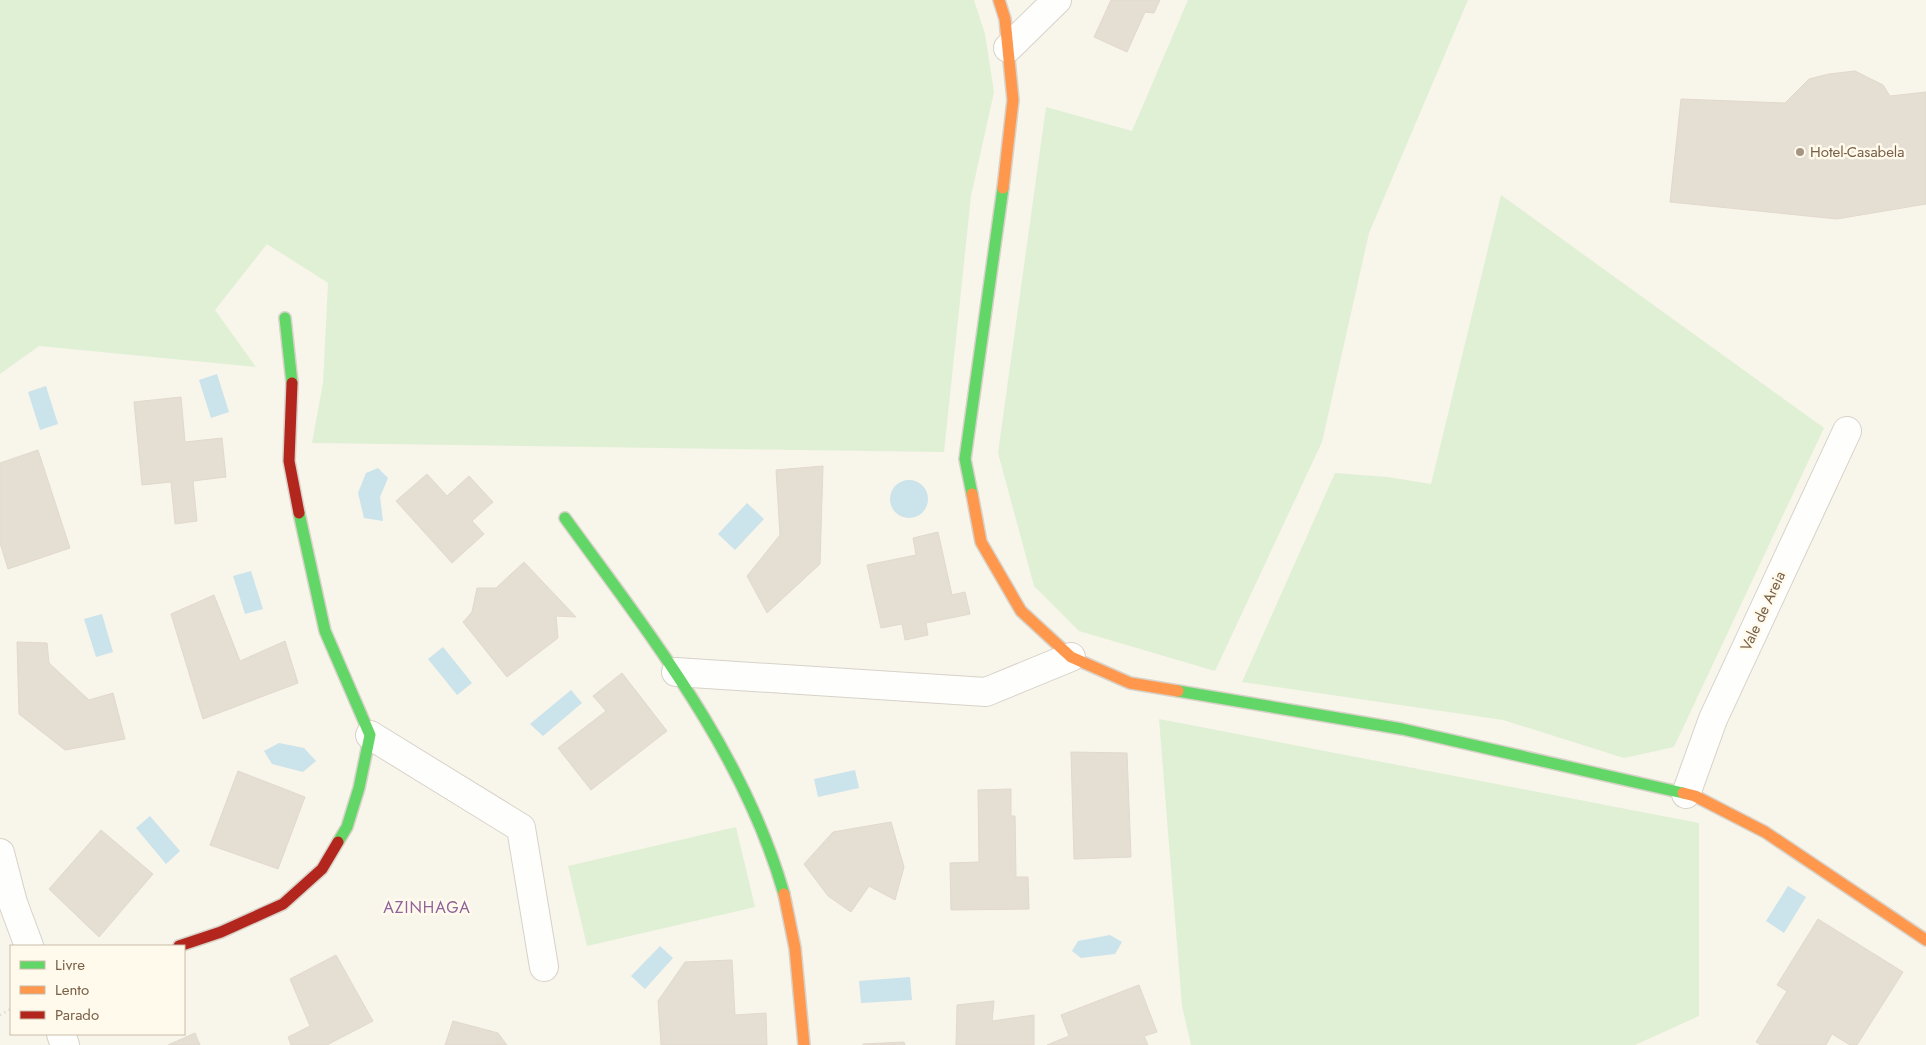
<svg xmlns="http://www.w3.org/2000/svg" width="1926" height="1045" viewBox="0 0 1926 1045" font-family="Jost,sans-serif">
<style>
.green{fill:#e0f0d4}
.water{fill:#cbe3ea}
.building{fill:#e5ded2;stroke:#e1d9cc}
.lines{fill:none;stroke-linecap:round;stroke-linejoin:round}
.street-casing{stroke:#d7d2c9;stroke-width:30}
.fast-casing{stroke:#d8d2c8;stroke-width:14}
.slow-casing{stroke:#d8d2c8;stroke-width:14}
.jam-casing{stroke:#d8d2c8;stroke-width:14}
.path{stroke:#dad5cd;stroke-width:3;stroke-dasharray:1 4;stroke-linecap:butt}
.street{stroke:#fefefc;stroke-width:28}
.fast{stroke:#63d668;stroke-width:11}
.slow{stroke:#ff974d;stroke-width:11}
.jam{stroke:#b3261e;stroke-width:11}
.poi-dot{fill:#a59481;stroke:#fffaec;stroke-width:2}
.labels{text-anchor:middle;stroke-width:5;stroke-linejoin:round;paint-order:stroke}
.poi-label{font-size:15px;fill:#786048;stroke:#fffaec;text-anchor:start}
.street-label{font-size:15px;fill:#786048;stroke:#fffaec}
.neighbourhood-label{font-size:16px;letter-spacing:1px;fill:#91639c;stroke:#fffaec}
</style>
<rect width="100%" height="100%" fill="#f8f5eb"/>
<path class="green" d="M0,0h974l11,34 9,58 -23,104 -27,256 -632,-9 11,-60 5,-100 -61,-39 -52,66 41,57 -217,-21 -39,28z
M1188,0h280l-99,233 -47,209 -107,229 -136,-40 -45,-45 -36,-133 48,-346 86,24z
M1501,195l323,233 -150,319 -50,11 -121,-38 -261,-38 93,-209 53,4 43,7z
M1159,719l540,104v193l-64,29h-444l-9,-39z
M736,827l19,80 -168,39 -19,-80z"/>
<path class="water" d="M217,374l12,38 -18,6 -12,-38z
M46,386l12,38 -18,6 -12,-38z
M378,468l10,10 -8,19 3,24 -19,-3 -6,-25 8,-20z
M890 499a19 19 0 1 1 38 0a19 19 0 1 1-38 0Z
M747,503l17,16 -29,31 -17,-16z
M251,571l12,38 -18,5 -12,-38z
M102,614l11,38 -17,5 -12,-38z
M443,647l29,36 -15,12 -29,-36z
M571,690l11,13 -39,33 -13,-12z
M279,743l25,5 12,13 -13,11 -31,-8 -8,-13z
M855,770l4,18 -41,9 -4,-18z
M150,816l30,35 -14,13 -30,-36z
M1788,886l18,11 -22,36 -18,-12z
M1110,935l12,7 -7,12 -34,4 -9,-7 6,-10z
M660,946l13,12 -28,31 -14,-13z
M910,977l2,23 -51,3 -2,-22z"/>
<path class="building" d="M1111,0h49l-6,13 -9,-1 -18,40 -33,-15z
M1855,71l28,14 7,11 36,-4v112l-89,15 -167,-17 11,-103 104,4 24,-24 20,-5z
M181,397l4,45 37,-4 4,39 -33,4 4,40 -22,3 -4,-42 -29,3 -8,-83z
M38,450l32,98 -62,21 -8,-26v-80z
M823,466l-3,98 -53,49 -20,-37 33,-41 -4,-65z
M427,474l20,22 22,-20 24,26 -21,19 12,13 -32,29 -56,-62z
M938,532l14,63 13,-3 5,22 -44,9 2,12 -23,5 -3,-16 -21,4 -14,-63 49,-10 -3,-17z
M524,562l52,55 -20,-1 2,22 -51,39 -44,-55 9,-10 5,-24h19z
M214,595l26,66 45,-20 13,42 -95,36 -32,-105z
M17,642l30,1 2,20 40,37 24,-7 12,46 -60,11 -46,-36z
M622,673l45,58 -76,59 -33,-42 48,-37 -13,-15z
M1071,752l56,1 4,104 -57,2z
M238,771l67,26 -27,72 -68,-24z
M1011,789v27h4l1,61h12l1,32 -78,1 -1,-47 29,-1 -1,-72z
M891,822l13,45 -9,33 -26,-14 -18,26 -23,-16 -24,-32 29,-32z
M101,830l52,44 -54,63 -50,-48z
M1818,919l85,53 -46,73h-7l-18,-11 -6,11h-65l-5,-3 31,-51 -10,-6z
M336,955l37,66 -46,24h-36l-3,-8 22,-11 -20,-47z
M732,960l3,55 31,-2 1,32h-106l-3,-44 27,-39z
M1139,985l18,47 -13,4 4,9h-101l22,-9 -8,-21z
M994,1001l-2,20 42,-6v30h-78l1,-40z
M453,1021l45,12 9,12h-62z
M195,1033l5,12h-32z
M904,1042l1,3h-42v-1z"/>
<g class="lines">
<g class="street-casing">
<path id="street" d="M1008,48l49,-48
M676,672l310,20 85,-35
M370,735l151,93 23,139
M1686,794l27,-75 134,-288
M0,853l13,50 16,43
M61,1034l4,11"/>
</g>
<g class="fast-casing">
<path id="fast" d="M285,318l7,65
M972,494l-7,-35 38,-271
M299,513l26,118 45,104 -11,53 -12,39 -9,15
M565,518c85,117 179,235 219,376
M1178,691l224,38 281,64"/>
</g>
<g class="slow-casing">
<path id="slow" d="M999,0l6,19 8,81 -10,88
M972,494l9,48 40,69 50,46 59,26 48,8
M1683,793l12,3 70,36 161,108
M784,894l11,54 9,97"/>
</g>
<g class="jam-casing">
<path id="jam" d="M292,383l-3,78 10,52
M179,946l42,-14 62,-28 39,-35 16,-27"/>
</g>
<path class="path" d="M0,1015l11,-6"/>
<use href="#street" class="street"/>
<use href="#fast" class="fast"/>
<use href="#slow" class="slow"/>
<use href="#jam" class="jam"/>
</g>
<circle class="poi-dot" cx="1800" cy="152" r="5"/>
<g class="labels">
<g class="poi-label">
<text x="1810" y="157">Hotel-Casabela</text>
</g>
<g class="street-label">
<text transform="translate(1763 611) rotate(-65)" y="5">Vale de Areia</text>
</g>
<g class="neighbourhood-label">
<text x="427" y="913">AZINHAGA</text>
</g>
</g>
<rect x="10" y="945" width="175" height="90" fill="#fffaec" stroke="#c9bcaa"/>
<rect x="20" y="961" width="25" height="8" fill="#63d668" stroke="#c9bcaa"/>
<text x="55" y="970" font-size="15" fill="#786048">Livre</text>
<rect x="20" y="986" width="25" height="8" fill="#ff974d" stroke="#c9bcaa"/>
<text x="55" y="995" font-size="15" fill="#786048">Lento</text>
<rect x="20" y="1011" width="25" height="8" fill="#b3261e" stroke="#c9bcaa"/>
<text x="55" y="1020" font-size="15" fill="#786048">Parado</text>
</svg>
